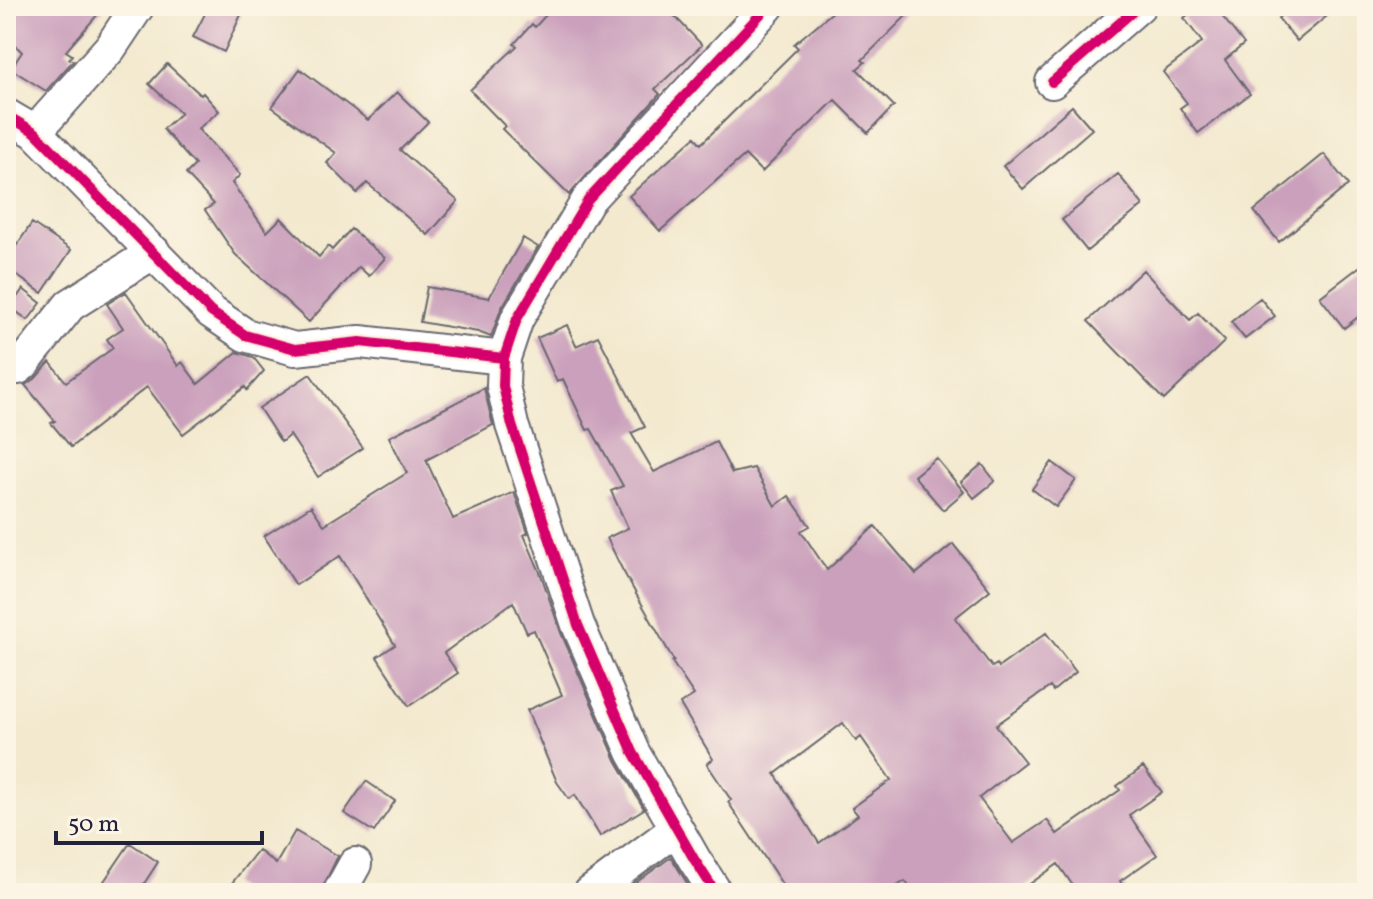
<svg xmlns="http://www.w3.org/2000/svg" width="1373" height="899" viewBox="0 0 1373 899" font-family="Vollkorn,serif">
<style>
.building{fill:#caa0bc;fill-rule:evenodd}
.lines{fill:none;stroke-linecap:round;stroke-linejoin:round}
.street-casing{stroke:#6b686f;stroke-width:36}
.street{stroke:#fff;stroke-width:32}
.cycleway-casing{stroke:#fcf5e5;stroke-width:15}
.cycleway{stroke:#d6006c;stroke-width:10}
</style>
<rect width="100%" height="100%" fill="#fcf5e5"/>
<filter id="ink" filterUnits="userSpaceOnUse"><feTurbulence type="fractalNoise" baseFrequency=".0125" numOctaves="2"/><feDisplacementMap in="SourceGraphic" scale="16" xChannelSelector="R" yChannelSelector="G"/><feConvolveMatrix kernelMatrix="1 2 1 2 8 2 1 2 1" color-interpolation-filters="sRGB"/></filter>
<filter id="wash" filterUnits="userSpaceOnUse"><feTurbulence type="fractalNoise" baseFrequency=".006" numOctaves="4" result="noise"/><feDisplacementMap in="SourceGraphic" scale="32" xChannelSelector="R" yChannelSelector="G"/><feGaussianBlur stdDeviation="1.8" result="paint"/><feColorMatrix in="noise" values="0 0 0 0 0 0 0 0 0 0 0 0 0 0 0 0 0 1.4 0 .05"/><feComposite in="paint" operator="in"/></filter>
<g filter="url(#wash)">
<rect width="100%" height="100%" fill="#f3e9cf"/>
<g id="blocks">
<path class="building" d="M6,6h99l-39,45 6,4 -3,4 4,2 -27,30 -35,-22 11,-17 -16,-16z
M209,6h36l-21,46 -31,-15z
M554,6h111l37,39 -47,44 5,5 -91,101 -67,-66 3,-3 -35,-36 47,-44 -3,-2 18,-20 3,3z
M840,6h76l-54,54 3,2 -8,7 37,37 -26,27 -33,-33 -73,72 -17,-17 -85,76 -31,-35 66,-59 6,7 97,-96 -4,-4z
M1199,6h15l30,38 -19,16 25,34 -52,39 -18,-25 7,-5 -24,-31 39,-30 -18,-24z
M1292,6h47l-42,35 -19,-23z
M167,64l34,31 2,-2 16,18 -21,18 42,46 -8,8 35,49 14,-14 38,39 9,-11 4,4 19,-21 34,29 -16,18 -10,-9 -50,55 -74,-68 -30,-44 9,-6 -28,-30 9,-9 -32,-36 18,-16 -32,-29z
M300,69l68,51 29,-28 31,30 -28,28 58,51 -30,34 -61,-52 -10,10 -30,-30 9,-10 -64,-46z
M1072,106l20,23 -69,60 -20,-23z
M1324,154l24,31 -69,57 -25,-31z
M1118,174l25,31 -56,46 -25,-31z
M32,223l39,27 -29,43 -36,-25v-7z
M523,238l15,9 -37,62 -10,28 -13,-5 -58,-10 7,-35 62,11z
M1367,261v49l-23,18 -24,-31z
M1143,270l47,50 8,-7 27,28 -61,59 -76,-79z
M23,289l18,14 -13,17 -18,-13z
M126,292l52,74 4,-4 16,22 39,-32 16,5 11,14 -17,19 -2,-3 -62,47 -36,-47 -76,60 -20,-24 4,-2 -30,-36 10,-6 15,-17 16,20 47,-34 -6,-9 16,-11 -16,-24z
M1260,298l15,18 -30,23 -14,-17z
M567,325l9,21 22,-10 47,91 -14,6 23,39 62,-30 16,31 22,-5 21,38 14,-10 21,30 -9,5 26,39 48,-44 41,48 37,-30 37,46 -35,28 37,49 5,-3 2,3 47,-34 30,39 -23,19 -3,-4 -54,38 29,37 -46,36 34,45 34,-23 10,14 63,-44 -3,-4 26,-19 19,25 -33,23 28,40 -37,26 8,12h-50l-20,-29 -41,29h-103l-9,-12 -19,12h-98l-60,-91 3,-2 -24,-36 6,-5 -33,-55 14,-9 -22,-33 2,-1 -52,-92 -15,-31 21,-10 -17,-37 12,-5 -32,-57 -4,1 -24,-51 -6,3 -20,-44zM843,723l13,18 5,-4 30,43 -39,28 6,7 -39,28 -44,-69z
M310,374l53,74 -45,29 -28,-42 -9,7 -22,-34z
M484,388l9,37 -67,35 27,59 61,-27 14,41 -4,2 16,37 21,61 55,127 28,49 -44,27 -25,-41 -6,4 -12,-17 -30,-72 35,-15 -28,-65 -7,3 -14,-31 -69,51 14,20 -49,33 -32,-49 18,-12 -55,-89 -44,29 -32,-49 47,-30 13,19 83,-52 -18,-36z
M936,458l28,34 -21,18 -29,-34z
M1052,462l24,18 -20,27 -24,-18z
M982,464l13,17 -21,17 -13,-16z
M366,781l29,20 -21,31 -30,-19z
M295,831l43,25 -18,37h-76l-12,-10 26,-33 18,14z
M130,843l28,19 -20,31h-42z
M671,857l22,36h-71z"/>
</g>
</g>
<g filter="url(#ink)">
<use href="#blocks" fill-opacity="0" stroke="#6b686f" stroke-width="2"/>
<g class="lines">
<g class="street-casing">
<path id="street" d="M1052,82l87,-76
M6,115l29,17 176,180 34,23 50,14 65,-7 144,16
M35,132l75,-84 28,-42
M7,367l11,1 5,-4 47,-59 84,-53
M339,893l16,-29
M590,893l86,-64
M716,893l-22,-34 -61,-107 -55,-127 -66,-200 -9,-39 1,-28 13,-39 71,-119 180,-194"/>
</g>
<use href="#street" class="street"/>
<g class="cycleway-casing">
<path id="cycleway" d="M1052,82l87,-76
M6,115l29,17 176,180 34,23 50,14 65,-7 144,16
M716,893l-22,-34 -61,-107 -55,-127 -66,-200 -9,-39 1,-28 13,-39 71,-119 180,-194"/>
</g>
<use href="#cycleway" class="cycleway"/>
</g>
</g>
<rect width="1373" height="899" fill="none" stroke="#fcf5e5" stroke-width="32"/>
<path d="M56 831v12h206v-12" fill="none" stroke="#22223b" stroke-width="4"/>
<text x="68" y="831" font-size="24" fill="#22223b" stroke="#fcf5e5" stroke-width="6" paint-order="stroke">50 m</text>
</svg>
